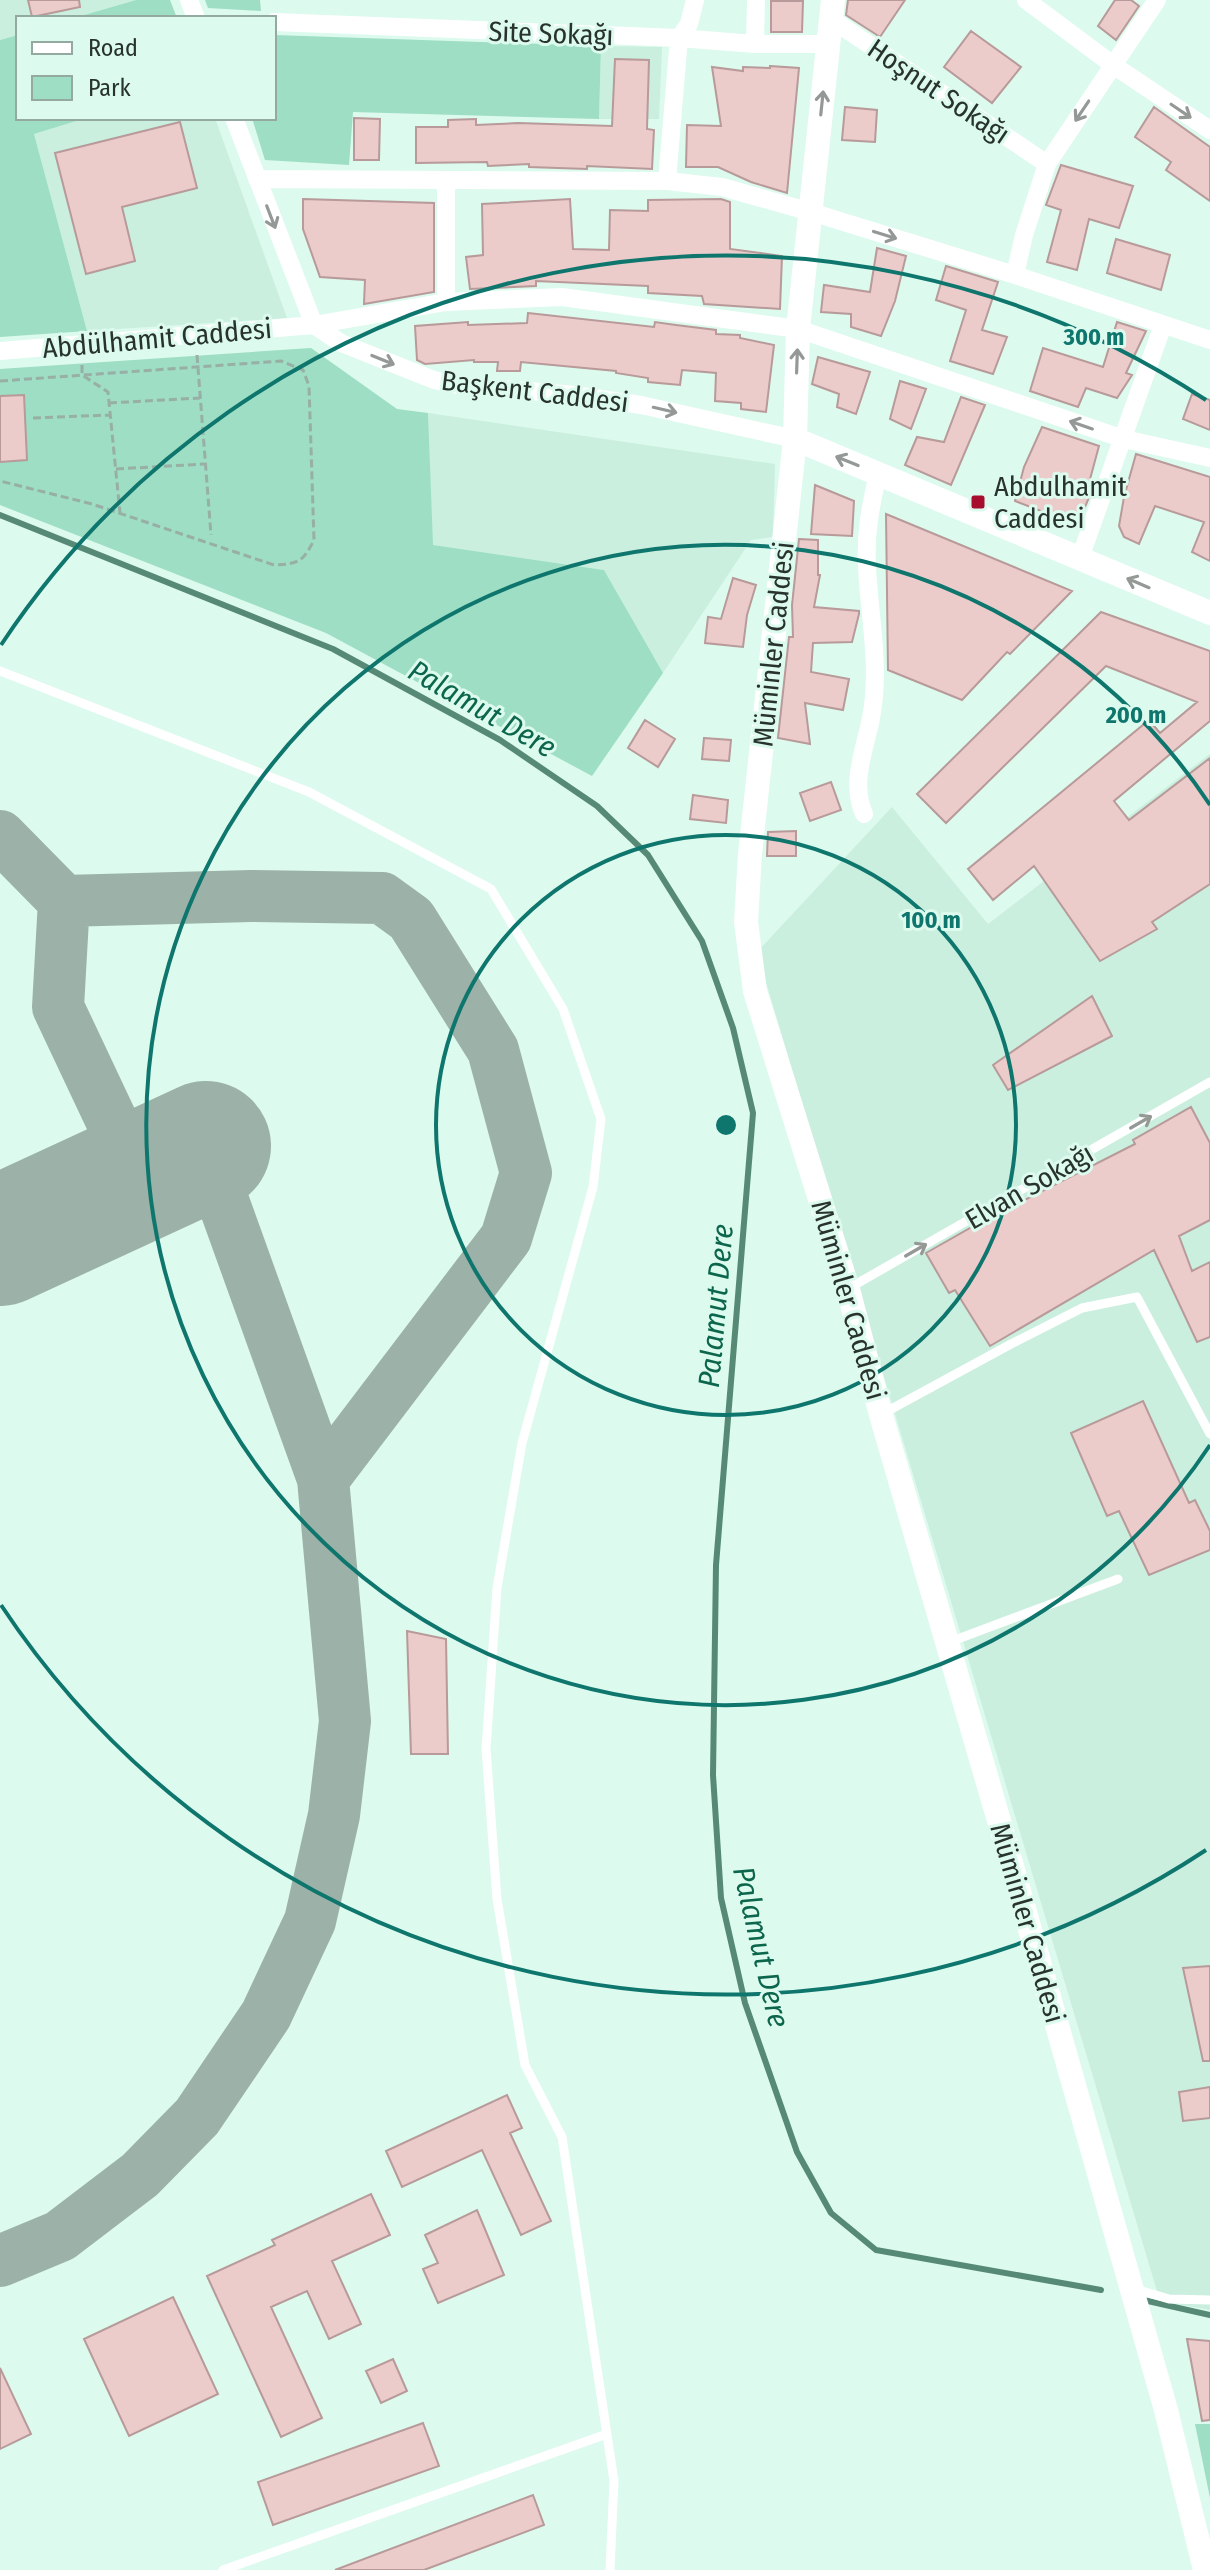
<svg xmlns="http://www.w3.org/2000/svg" width="1210" height="2570" viewBox="0 0 1210 2570" font-family="'Fira Sans Condensed',sans-serif">
<style>
.built{fill:#caefdf}
.green{fill:#9ddec4}
.lines{fill:none;stroke-linecap:round;stroke-linejoin:round}
.stream{stroke:#578a76;stroke-width:6}
.taxiway{stroke:#9cb2a8;stroke-width:52}
.runway{stroke:#9cb2a8;stroke-width:130}
.building{fill:#ebcccb;stroke:#b79a99;stroke-width:2}
.path{stroke:#98afa5;stroke-width:3;stroke-dasharray:8 4;stroke-linecap:butt}
.lane{stroke:#fff;stroke-width:9}
.street{stroke:#fff;stroke-width:18}
.secondary{stroke:#fff;stroke-width:24}
.oneway{stroke:#949996}
.ring{fill:none;stroke:#0f766e;stroke-width:4}
.poi-dot{fill:#a70e2e;stroke:#dcfaed;stroke-width:3}
.labels{text-anchor:middle;stroke-width:6;stroke-linejoin:round;paint-order:stroke}
.street-label{font-size:28px;fill:#28332e;stroke:#dcfaed}
.poi-label{font-size:28px;fill:#28332e;stroke:#dcfaed;text-anchor:start}
.water-label{font-size:30px;font-style:italic;fill:#0c664c;stroke:#dcfaed}
.centre{fill:#0f766e;stroke:#dcfaed;stroke-width:4}
.ring-label{font-size:24px;text-anchor:middle;font-weight:bold;fill:#0f766e;stroke:#dcfaed;stroke-width:6;stroke-linejoin:round;paint-order:stroke}
</style>
<rect width="100%" height="100%" fill="#dcfaed"/>
<path class="built" d="M0,0h136l-62,18h-56v17l-18,5z
M601,46l61,1 -3,72h-60z
M86,118h129l72,200 -200,13 -53,-197z
M428,413l347,51 -2,73 -22,3 -88,133 -59,-103 -172,-25z
M1210,754v1556l-50,-9 -403,-1349 135,-145 96,117z"/>
<path class="green" d="M136,0h34l7,18h-103z
M205,0h55l1,11 -53,-3z
M18,35v83h68l-52,16 53,197 -87,6v-297z
M274,35l327,11 -2,73 -246,-7 -4,53 -84,-5 -13,-42h22z
M311,348l86,61 31,4 5,132 171,25 59,103 -71,103 -266,-143 -326,-128v-136z
M1195,2424h15v74z"/>
<g class="lines">
<path class="stream" d="M0,515l333,134 167,91 97,66 51,49 54,86 31,87 20,85 -37,452 -3,210 8,123 24,105 52,149 34,61 45,37 225,40
M1139,2299l71,16"/>
<path class="taxiway" d="M0,836l64,65 187,-5 131,2 29,21 82,131 33,123 -20,65 -183,241 -114,-317
M64,901l-6,106 66,140
M0,2261l60,-25 80,-61 57,-58 69,-102 44,-94 24,-106 11,-94 -22,-242"/>
<path class="runway" d="M0,1241l206,-95"/>
</g>
<path class="building" d="M28,0h51l1,7 -48,10z
M848,0h57l-25,37 -34,-22z
M1115,0h16l8,6 -23,34 -18,-14z
M771,1h32l-1,31h-31z
M971,31l50,36 -29,36 -48,-36z
M615,59l34,1 -2,69 7,1 -2,39 -65,-3v3l-58,-2v-3l-41,2 -1,-4 -71,1v-36h32v-7l28,-1v6l42,-2 94,3z
M770,66l29,2 -12,125 -36,-11 -33,-15h-32l1,-42 34,1 -9,-59 31,4v-4l27,1z
M845,107l32,3 -2,32 -33,-2z
M1154,107l56,40v54l-44,-31 5,-8 -36,-25z
M354,118l26,1 -1,41h-25z
M180,122l17,66 -75,19 13,54 -49,13 -31,-121z
M1061,165l72,21 -14,42 -30,-9 -12,51 -30,-8 14,-52 -15,-5z
M303,199l131,4v89l-70,12 1,-24 -45,-3 -17,-48z
M570,199l3,50 36,1 1,-40 38,1v-11l73,-1 9,3v47l52,7 -2,53 -76,-5 -2,-8 -54,-3v-7l-112,-5v5l-66,3 -4,-32 17,-2 -1,-51z
M1116,239l54,16 -9,35 -54,-17z
M877,248l29,8 -11,45 -14,35 -30,-9v-13l-30,-2 3,-27 46,7z
M946,266l52,16 -16,48 25,7 -14,37 -43,-13 16,-51 -30,-10z
M528,313l126,14 1,-5 21,3 40,5v4l24,1v3l34,7 -8,67 -25,-3v-6l-26,-2 1,-28 -34,-3 -2,15 -32,-3v-4l-32,-5v-2l-95,-9 -1,9h-23l1,-9h-24v-2l-49,4 -8,-4 -2,-34 53,-4v3l59,-2z
M1117,322l29,9 -20,42 6,2 -15,23 -31,-10 -8,19 -48,-16 13,-43 60,19z
M818,357l52,15 -14,42 -19,-7 2,-13 -27,-10z
M900,381l26,8 -15,40 -21,-10z
M1192,394l18,6v30l-27,-11z
M24,395l3,65 -27,2v-66z
M961,397l24,8 -34,80 -46,-20 12,-28 27,5z
M1042,427l57,19 -13,48 4,1 -12,29 -38,-11 1,-2 -26,-10 9,-34z
M1136,454l74,23v84l-18,-9 12,-30 -49,-16 -16,38 -15,-7 -5,-11 5,-29z
M815,485l39,16 -2,35 -41,-2z
M886,514l186,77 -62,63 -3,-2 -45,48 -74,-30z
M799,539l19,1v35h2l-6,32 45,4v3l-7,28 -39,1 -2,29 38,7 -6,31 -38,-7 5,41 -32,-6 11,-101h4l-1,-32z
M733,578l23,7 -9,30 -4,32 -38,-4 3,-26 13,2z
M1101,612l109,39v70l-96,80 15,19 81,-62v126l-58,38 5,7 -57,32 -66,-95 -41,34 -25,-31 181,-149 11,13 37,-31 -91,-36 -160,157 -29,-29z
M645,720l30,19 -17,28 -30,-19z
M704,738l27,2 -2,21 -27,-2z
M831,782l10,28 -31,11 -10,-28z
M693,795l35,5 -2,23 -36,-4z
M796,831v25h-29l1,-24z
M1092,996l20,40 -104,54 -15,-25z
M1191,1107l19,36v77l-31,16 13,35 18,-9v75l-13,5 -43,-92 -164,96 -35,-56 -6,3 -23,-40 53,-30 156,-79 -2,-4z
M1143,1401l46,102 6,-3 15,31v19l-61,25 -30,-64 -12,5 -36,-83z
M407,1631l39,8 2,115h-37z
M1210,1966v95h-7l-20,-93z
M1210,2087v31l-27,3 -4,-29z
M507,2095l15,33 -12,5 41,88 -30,14 -39,-85 -80,37 -16,-36z
M371,2194l19,41 -58,26 29,63 -32,15 -22,-48 -36,16 51,111 -41,19 -74,-161 68,-31 -3,-5z
M477,2210l27,65 -66,28 -15,-34 15,-6 -13,-28z
M173,2297l45,97 -89,42 -45,-97z
M1187,2339l23,2v79l-8,1z
M393,2359l14,32 -26,12 -15,-32z
M0,2368l31,66 -31,15z
M423,2423l16,43 -166,59 -15,-43z
M533,2495l11,30 -120,45h-89z"/>
<g class="lines">
<path class="path" d="M197,355l14,180
M82,365v10l26,17 12,121
M0,381l281,-20 22,9 6,16 5,154c-11,22 -16,24 -40,25l-182,-61 -92,-23
M109,403l91,-5
M33,418l76,-3
M116,469l88,-5"/>
<path class="lane" d="M0,671l309,121 182,97 72,120 38,110 -8,68 -71,256 -25,145 -11,161 11,150 28,166 37,72 52,344 -4,89
M851,1287l359,-205
M884,1413l127,-69 71,-36 55,-11 73,137
M947,1643l171,-64
M1135,2289l34,10 41,1
M223,2570l384,-136"/>
<path class="street" d="M189,0l7,18
M1026,0l87,65 97,65
M831,19l216,145
M274,22l405,16 76,6h74
M755,44l1,-44
M234,118l80,207 27,18 93,37 23,5 118,10 66,10 154,34
M257,179l410,2 55,6 89,25 204,63 195,65
M446,180v122
M667,181l12,-143 10,-14 6,-24
M1015,275l9,-40 23,-71 110,-164
M0,351l314,-26 132,-23 116,-5 236,32 326,110 86,19
M1080,558l83,-233
M864,814c-14,-32 1,-64 7,-96 10,-51 -2,-102 -4,-153 -2,-31 4,-61 11,-91"/>
<path class="secondary" d="M833,0l-35,329 -3,110 -45,415 -4,68 9,69 93,298 33,126 123,423 162,572 39,160
M795,439l415,174"/>
</g>
<defs><path id="oneway-shaft" d="M-6 0H5M1.5-3L5.5 0L1.5 3" fill="none" stroke-width="1.6" stroke-linecap="round" stroke-linejoin="round" transform="scale(2)"/></defs>
<g class="oneway">
<use href="#oneway-shaft" transform="translate(822 103) rotate(-84)"/>
<use href="#oneway-shaft" transform="translate(1082 111) rotate(124)"/>
<use href="#oneway-shaft" transform="translate(1181 111) rotate(34)"/>
<use href="#oneway-shaft" transform="translate(271 217) rotate(69)"/>
<use href="#oneway-shaft" transform="translate(885 235) rotate(17)"/>
<use href="#oneway-shaft" transform="translate(383 360) rotate(22)"/>
<use href="#oneway-shaft" transform="translate(797 361) rotate(-88)"/>
<use href="#oneway-shaft" transform="translate(665 410) rotate(13)"/>
<use href="#oneway-shaft" transform="translate(1081 425) rotate(-161)"/>
<use href="#oneway-shaft" transform="translate(847 461) rotate(-158)"/>
<use href="#oneway-shaft" transform="translate(1138 583) rotate(-157)"/>
<use href="#oneway-shaft" transform="translate(1141 1122) rotate(-30)"/>
<use href="#oneway-shaft" transform="translate(916 1250) rotate(-30)"/>
</g>
<g class="ring">
<circle cx="726" cy="1125" r="290"/>
<path d="M1210 1445A580 580 0 1 1 1210 805"/>
<path d="M1206 1850A870 870 0 0 1 1 1605M1 645A870 870 0 0 1 1206 400"/>
</g>
<rect class="poi-dot" x="970" y="494" width="16" height="16" rx="4"/>
<g class="labels">
<g class="street-label">
<text transform="translate(551 33) rotate(2)" y="10">Site Sokağı</text>
<text transform="translate(939 91) rotate(34)" y="10">Hoşnut Sokağı</text>
<text transform="translate(157 338) rotate(-5)" y="10">Abdülhamit Caddesi</text>
<text transform="translate(535 391) rotate(7)" y="10">Başkent Caddesi</text>
<text transform="translate(773 644) rotate(-84)" y="10">Müminler Caddesi</text>
<text transform="translate(1029 1186) rotate(-30)" y="10">Elvan Sokağı</text>
<text transform="translate(849 1300) rotate(74)" y="10">Müminler Caddesi</text>
<text transform="translate(1028 1923) rotate(74)" y="10">Müminler Caddesi</text>
</g>
<g class="poi-label">
<text x="994" y="496">Abdulhamit<tspan x="994" dy="32">Caddesi</tspan></text>
</g>
<g class="water-label">
<text transform="translate(482 709) rotate(30)" y="10">Palamut Dere</text>
<text transform="translate(716 1306) rotate(-85)" y="10">Palamut Dere</text>
<text transform="translate(761 1947) rotate(77)" y="10">Palamut Dere</text>
</g>
</g>
<circle cx="726" cy="1125" r="12" class="centre"/>
<g class="ring-label">
<text x="1094" y="345">300 m</text>
<text x="1136" y="723">200 m</text>
<text x="931" y="928">100 m</text>
</g>
<rect x="16" y="16" width="260" height="104" fill="#dcfaed" stroke="#94aaa1" stroke-width="2"/>
<rect x="32" y="42" width="40" height="12" fill="#ffffff" stroke="#94aaa1" stroke-width="2"/>
<text x="88" y="56" font-size="24" fill="#28332e">Road</text>
<rect x="32" y="76" width="40" height="24" fill="#9ddec4" stroke="#94aaa1" stroke-width="2"/>
<text x="88" y="96" font-size="24" fill="#28332e">Park</text>
</svg>
